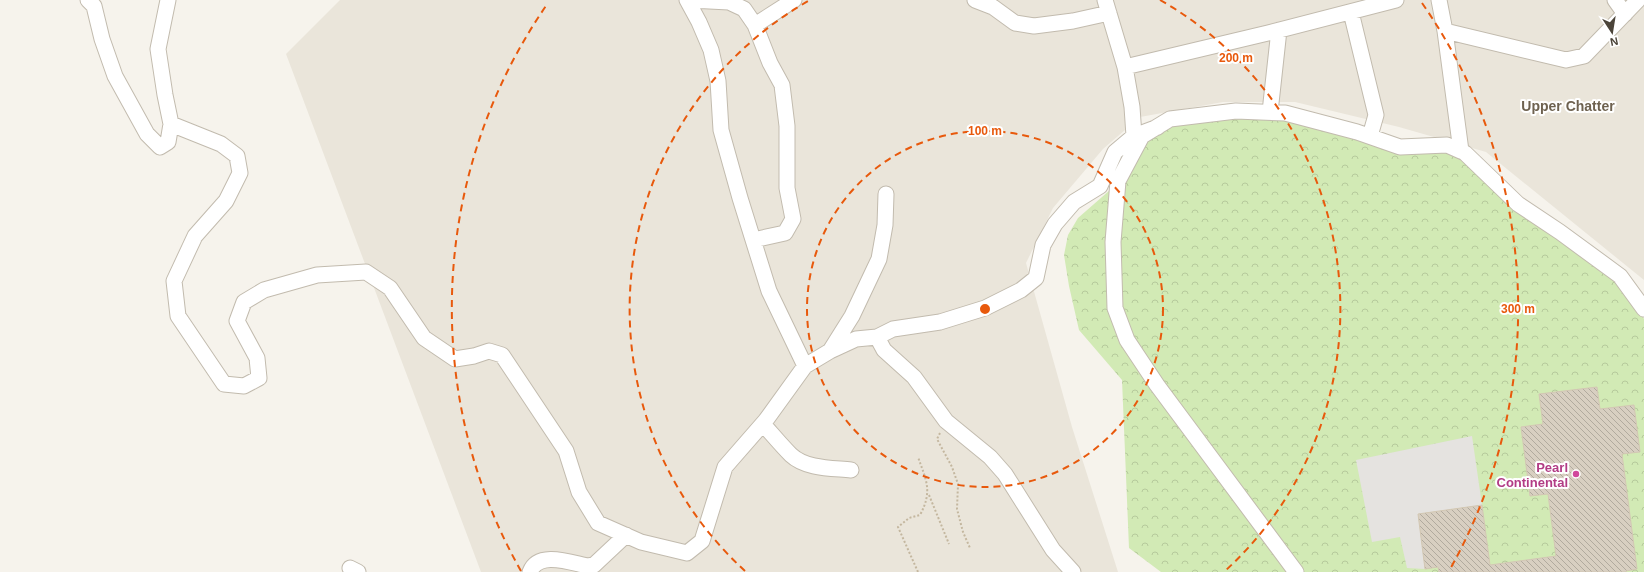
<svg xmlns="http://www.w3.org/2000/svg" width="1644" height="572" viewBox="0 0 1644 572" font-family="Helvetica,sans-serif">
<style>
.residential{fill:#eae5da}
.forest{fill:url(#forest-crowns)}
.parking{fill:#e5e3e0}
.building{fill:url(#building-back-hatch);stroke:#d3c7b4}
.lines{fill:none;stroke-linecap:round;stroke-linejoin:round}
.minor-casing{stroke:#c2bbae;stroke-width:17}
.path{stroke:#c4b79f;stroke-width:2;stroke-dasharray:2 2;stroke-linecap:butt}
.minor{stroke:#fff;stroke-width:15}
.ring{fill:none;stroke:#e8590c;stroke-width:2;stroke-dasharray:7 5}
.hotel-dot{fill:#d1479c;stroke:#fff;stroke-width:1.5}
.labels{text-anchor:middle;stroke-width:4;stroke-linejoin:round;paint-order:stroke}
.hotel-label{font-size:13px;font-weight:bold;fill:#b23c85;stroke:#fff;text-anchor:end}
.neighbourhood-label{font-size:14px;font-weight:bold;fill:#6e6250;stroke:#fff}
.centre{fill:#e8590c;stroke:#fff;stroke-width:2}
.ring-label{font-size:12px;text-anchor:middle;font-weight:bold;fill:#e8590c;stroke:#fff;stroke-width:4;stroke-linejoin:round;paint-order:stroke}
</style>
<defs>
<pattern id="forest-crowns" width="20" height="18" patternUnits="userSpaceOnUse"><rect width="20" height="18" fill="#d2eab5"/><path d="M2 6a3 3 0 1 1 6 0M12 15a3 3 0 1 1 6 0" fill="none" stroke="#b6ca9c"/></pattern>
<pattern id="building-back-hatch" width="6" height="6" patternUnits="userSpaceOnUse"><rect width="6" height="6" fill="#d8cfc1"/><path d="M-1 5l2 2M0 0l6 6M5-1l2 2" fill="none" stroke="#b1aa9e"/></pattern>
</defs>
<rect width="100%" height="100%" fill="#f6f3ec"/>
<path class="residential" d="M340,0h1304v280l-158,-128 -87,-25 -104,-25h-72l-83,15 -37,32 -50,59 -27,55 46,164 46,145h-637l-195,-518z"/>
<path class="forest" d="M1285,113l115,34 47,-2 173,131 24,43v253h-483l-32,-24 -7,-168 -43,-50 -10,-44 -5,-31 4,-20 10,-17 32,-28 13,-29 47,-42z"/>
<path class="parking" d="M1472,436l10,69 -64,9 7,55 -18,-1 -7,-31 -28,5 -16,-82z"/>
<path class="building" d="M1597,387l3,22 34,-4 6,47 -18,2 15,115 -11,2v1h-187l-1,-5 -13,2 -7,-55 64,-9 8,60 66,-9 -8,-62 -18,2 -9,-69 22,-3 -4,-30z"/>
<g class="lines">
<g class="minor-casing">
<path id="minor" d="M88,0l6,6 8,33 13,37 32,58 13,13 8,-5 3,-18 50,20 16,12 3,17 -14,28 -31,35 -21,45 4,35 46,68 20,2 15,-8 -2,-20 -20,-37 7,-19 20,-12 53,-15 49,-3 24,16 34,50 31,21 19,-3 15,-5 13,4 64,96 13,41 19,31 43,19 46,11 15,-12 23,-74 41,-47 39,-54 25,-15 26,-12 21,-2 16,-8 47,-7 45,-14 36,-18 15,-12 7,-33 12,-21 19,-22 26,-16 15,-34 19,-16 24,-9
M168,0l-10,49 7,46 6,29
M687,0l12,22 12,28 7,31 3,49 19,68 29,93 36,75
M690,0l39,2 15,7 11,16 15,38 12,22 5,41v62l6,31 -8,14 -32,7
M975,0l18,7 22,16 19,3 39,-5 36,-8
M1105,0l20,67 7,40 2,29
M1439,0l6,31 16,120
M1615,0l10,14
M1351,12l25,103 -6,21
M755,25l39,-25
M1445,31l121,29 18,-4 54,-56
M1125,67l143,-34 128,-33
M1270,112l9,-82
M877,337l7,13 30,27 32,44 44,36 15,17 48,76 20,22
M830,351l22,-35 27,-57 6,-34 1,-31
M763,424c9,10 18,21 28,31 15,14 41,13 60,15
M350,568l8,4
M530,572c8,-22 42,-9 58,-6l6,-1 32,-30
M1296,572l-139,-187 -30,-45 -12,-32 -2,-66 5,-61 24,-45 28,-17 66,-8 49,2 72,19 43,15 47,-2 18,8 53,51 42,28 60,44 24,33"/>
</g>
<path class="path" d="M940,433l-3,6 15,28 6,17 -1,25 6,23 7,16
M929,495l20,49
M918,572l-20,-45 11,-9 11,-3c13,-24 6,-35 -2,-58"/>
<use href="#minor" class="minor"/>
</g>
<g class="ring">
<circle cx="985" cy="309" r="178"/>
<path d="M745 571A355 355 0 0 1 810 0M1160 0A355 355 0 0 1 1225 571"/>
<path d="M521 571A533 533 0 0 1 548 3M1422 3A533 533 0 0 1 1449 571"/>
</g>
<circle class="hotel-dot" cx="1576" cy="474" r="4"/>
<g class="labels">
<g class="hotel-label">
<text x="1568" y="472">Pearl<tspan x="1568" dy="15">Continental</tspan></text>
</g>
<g class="neighbourhood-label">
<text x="1568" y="111">Upper Chatter</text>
</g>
</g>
<circle cx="985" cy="309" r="6" class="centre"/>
<g class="ring-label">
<text x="1236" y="62">200 m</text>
<text x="985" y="135">100 m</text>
<text x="1518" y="313">300 m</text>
</g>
<g transform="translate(1612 32) rotate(168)" stroke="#ffffff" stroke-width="3" paint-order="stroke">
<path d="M0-3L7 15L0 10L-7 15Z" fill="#4b4439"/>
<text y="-6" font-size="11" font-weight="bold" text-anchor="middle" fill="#4b4439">N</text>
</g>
</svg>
